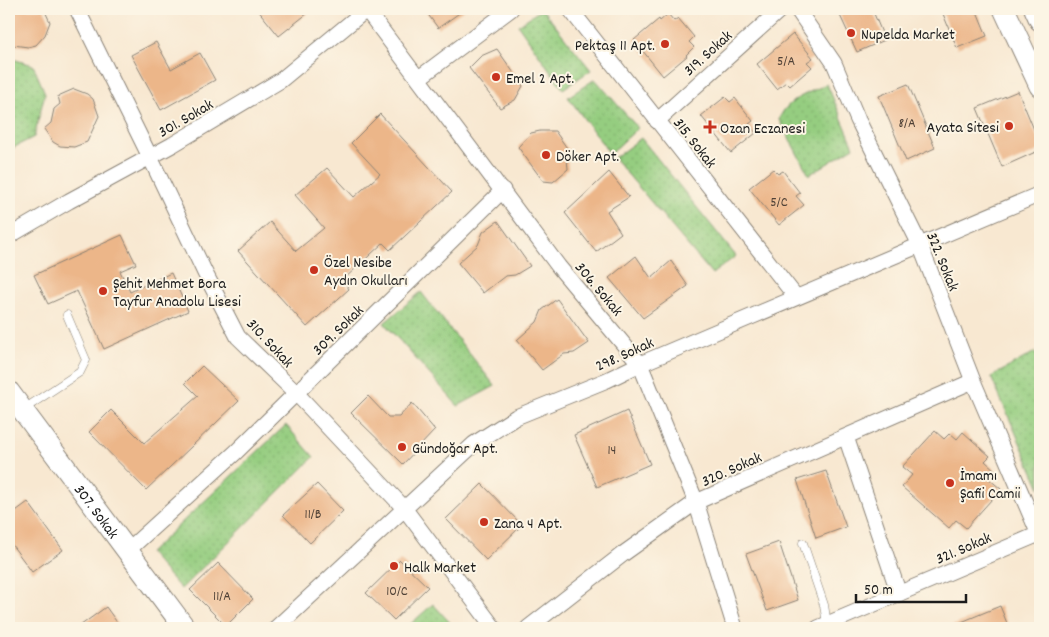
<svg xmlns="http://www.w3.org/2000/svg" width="1049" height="637" viewBox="0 0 1049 637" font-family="Dekko,sans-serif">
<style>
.green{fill:url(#green-dots);stroke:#58744e}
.building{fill:#ecb689}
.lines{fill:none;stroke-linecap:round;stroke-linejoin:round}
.lane-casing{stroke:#8a8276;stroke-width:9}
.street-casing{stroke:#8a8276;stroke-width:17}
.secondary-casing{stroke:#8a8276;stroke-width:23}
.lane{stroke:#fff;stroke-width:8}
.street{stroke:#fff;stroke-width:15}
.secondary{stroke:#fff;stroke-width:21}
.poi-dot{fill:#c8321e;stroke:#fcf5e5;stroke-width:2}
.labels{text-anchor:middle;stroke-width:4;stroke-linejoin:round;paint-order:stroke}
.number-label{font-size:14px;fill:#504237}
.poi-label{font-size:16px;fill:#1c1c1c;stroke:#fcf5e5;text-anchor:start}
.street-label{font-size:16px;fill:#1c1c1c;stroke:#fcf5e5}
</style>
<defs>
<pattern id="green-dots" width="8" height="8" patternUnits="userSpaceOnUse" patternTransform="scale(1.25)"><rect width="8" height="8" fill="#95cd80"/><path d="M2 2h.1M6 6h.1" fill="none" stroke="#80af6e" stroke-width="1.8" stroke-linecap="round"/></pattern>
</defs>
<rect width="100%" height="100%" fill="#fcf5e5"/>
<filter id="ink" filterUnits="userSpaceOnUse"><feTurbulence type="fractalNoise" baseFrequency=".02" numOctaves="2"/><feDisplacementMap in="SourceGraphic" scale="10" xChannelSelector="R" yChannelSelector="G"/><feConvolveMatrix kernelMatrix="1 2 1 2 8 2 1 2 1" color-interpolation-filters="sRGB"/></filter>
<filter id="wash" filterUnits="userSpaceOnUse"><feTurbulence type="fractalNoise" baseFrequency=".0096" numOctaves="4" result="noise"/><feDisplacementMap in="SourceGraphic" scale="20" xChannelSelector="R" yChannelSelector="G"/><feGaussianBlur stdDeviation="1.12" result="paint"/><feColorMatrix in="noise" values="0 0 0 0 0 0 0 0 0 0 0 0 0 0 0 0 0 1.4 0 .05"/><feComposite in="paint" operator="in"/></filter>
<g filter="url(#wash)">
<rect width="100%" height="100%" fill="#f8e8d1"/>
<path class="green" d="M542,9l49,61 -28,19 -45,-64z
M9,58l24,7 12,28 -11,44 -25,13z
M595,79l43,49 -28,26 -42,-57z
M827,84l27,63 -45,28 -30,-55c6,-20 30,-27 48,-36z
M641,138l95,118 -24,18 -98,-116z
M421,292l74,94 -37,20 -74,-83z
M1035,352l5,11v125l-49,-111z
M286,425l28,32 -133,132 -32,-36z
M433,604l22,24h-49z"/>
<g id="blocks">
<path class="building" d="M9,9h35l6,13 -5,13 -9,10 -8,2 -15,-2v-8l-4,-5z
M257,9h56l-34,27z
M424,9h41l-27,19z
M837,9h35l13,31 -28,12z
M941,9h35l11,27 -30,12z
M668,14l6,7 4,-3 16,19 -5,5 5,5 -8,8 1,1 -24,20 -29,-36 25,-21 1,2z
M793,34l20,24 -6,4 5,5 -22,19 -4,-4 -9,7 -20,-25z
M156,42l15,27 29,-16 15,27 -54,30 -30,-55z
M497,49l26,37 -8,14 -15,8 -31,-40 12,-12z
M908,84l27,64 -29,13 -27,-65z
M74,89l13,5 6,5 6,17 -12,26 -13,5 -14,-1 -7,-4 -9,-13 7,-6 3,-14 6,-5 -2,-8z
M1018,91l22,53v6l-38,17 -25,-59z
M725,97l5,5 5,-4 18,23 -4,3 7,9 -25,20 -30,-37z
M380,114l72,78 -62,58 -7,-7 -40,37 6,9 -42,38 -69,-76 32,-29 26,29 28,-23 -29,-33 32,-27 27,29 26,-23 -29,-31z
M540,131h15l14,20 -2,8 1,10 -15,13 -10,-1 -25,-34 13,-14z
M773,169l5,5 5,-3 17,22 -4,3 8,9 -25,20 -30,-37z
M609,172l20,25 -22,14 14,22 -25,19 -31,-39z
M498,221l32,45 -15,9 -10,1 -22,17 -25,-30 20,-18 5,-13z
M122,235l14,29 -16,7 10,21 41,-19 17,38 -84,38 -27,-58 -29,13 -14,-29z
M636,256l15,22 20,-17 17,25 -45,32 -34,-40z
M557,299l32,44 -15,10 -10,1 -22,16 -25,-30 20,-18 5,-12z
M202,366l37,35 -93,89 -57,-58 22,-22 33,33 54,-47 -13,-13z
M368,396l20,21h11l13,-14 23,27 -32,34 -52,-51z
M627,411l23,53 -53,23 -23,-52z
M935,431l9,8 6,-6 7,6 6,-7 27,24 -5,5 11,10 -7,8 12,10 -35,39 -10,-8 -7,8 -47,-41 10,-12 -10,-8z
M826,471l20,56 -30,11 -19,-58z
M317,484l26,27 -33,32 -27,-28z
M482,484l40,41 -36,35 -40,-41z
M28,502l35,48 -31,22 -23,-31v-25z
M779,542l19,58 -31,11 -21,-57z
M400,560l28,27 -34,33 -28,-27z
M218,563l35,36 -27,27 -36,-36z
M1000,606l9,22h-62z
M106,607l15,21h-44z"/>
</g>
</g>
<g filter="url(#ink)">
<use href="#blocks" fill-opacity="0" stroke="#8a8276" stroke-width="1"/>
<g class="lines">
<g class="lane-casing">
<path id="lane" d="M24,409l56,-37 6,-12 -19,-45
M803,543l21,62 3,19"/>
</g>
<g class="street-casing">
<path id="street" d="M77,9l73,148 55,116 33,64 58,56 108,115 90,120
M366,9l193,258 81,97 56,138 39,126
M570,9l226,288
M797,9l37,54 24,57 62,125 53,136 67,156
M419,78l92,-69
M657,121l124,-112
M9,236l60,-35 103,-56 109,-65 86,-71
M846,437l53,157
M127,551l109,-99 267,-262
M276,628l198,-184 42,-27 91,-37 33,-16 400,-170
M528,628l95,-74 73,-52 277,-121
M818,628l221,-94"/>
</g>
<g class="secondary-casing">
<g id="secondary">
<path d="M1004,9l36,77"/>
<path d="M1035,9l5,11"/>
<path id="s1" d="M9,392l176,236"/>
</g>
</g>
<use href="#lane" class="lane"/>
<use href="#street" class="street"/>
<use href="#secondary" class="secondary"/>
</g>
</g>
<g class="poi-dot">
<circle cx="851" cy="33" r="5"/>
<circle cx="665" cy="44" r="5"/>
<circle cx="496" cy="77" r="5"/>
<circle cx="1009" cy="126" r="5"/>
<path d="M707.5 119.5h5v5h5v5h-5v5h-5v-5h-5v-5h5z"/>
<circle cx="546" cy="155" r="5"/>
<circle cx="314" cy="270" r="5"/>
<circle cx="103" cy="291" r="5"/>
<circle cx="402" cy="447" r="5"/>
<circle cx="950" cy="483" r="5"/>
<circle cx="484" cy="522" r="5"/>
<circle cx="394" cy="566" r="5"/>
</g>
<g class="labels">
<g class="number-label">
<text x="786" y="65">5/A</text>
<text x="907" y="127">8/A</text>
<text x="779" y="206">5/C</text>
<text x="612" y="454">14</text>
<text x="313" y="518">11/B</text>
<text x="397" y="595">10/C</text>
<text x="222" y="600">11/A</text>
</g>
<g class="poi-label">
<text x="861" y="39">Nupelda Market</text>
<text x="655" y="50" text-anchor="end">Pektaş 11 Apt.</text>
<text x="506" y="83">Emel 2 Apt.</text>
<text x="999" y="132" text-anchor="end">Ayata Sitesi</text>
<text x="720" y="133">Ozan Eczanesi</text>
<text x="556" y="161">Döker Apt.</text>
<text x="324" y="267">Özel Nesibe<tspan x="324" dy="18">Aydın Okulları</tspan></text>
<text x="113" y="288">Şehit Mehmet Bora<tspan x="113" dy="18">Tayfur Anadolu Lisesi</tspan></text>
<text x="412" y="453">Gündoğar Apt.</text>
<text x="960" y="480">İmamı<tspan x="960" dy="18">Şafii Camii</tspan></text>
<text x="494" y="528">Zana 4 Apt.</text>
<text x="404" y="572">Halk Market</text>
</g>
<g class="street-label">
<text transform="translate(707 52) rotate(-42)" y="6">319. Sokak</text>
<text transform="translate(185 117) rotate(-30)" y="6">301. Sokak</text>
<text transform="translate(696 142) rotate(52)" y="6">315. Sokak</text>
<text transform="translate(944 261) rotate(68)" y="6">322. Sokak</text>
<text transform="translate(600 288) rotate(50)" y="6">306. Sokak</text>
<text transform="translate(337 329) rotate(-44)" y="6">309. Sokak</text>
<text transform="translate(271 342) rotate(47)" y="6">310. Sokak</text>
<text transform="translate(624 353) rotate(-24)" y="6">298. Sokak</text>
<text transform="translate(731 468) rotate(-24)" y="6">320. Sokak</text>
<text dy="6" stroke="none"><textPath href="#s1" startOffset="148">307. Sokak</textPath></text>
<text transform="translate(963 547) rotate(-23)" y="6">321. Sokak</text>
</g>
</g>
<rect width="1049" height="637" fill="none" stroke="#fcf5e5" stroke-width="30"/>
<path d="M856 594v8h110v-8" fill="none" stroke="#1c1c1c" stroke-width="2.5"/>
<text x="864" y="594" font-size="15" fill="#1c1c1c" stroke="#fcf5e5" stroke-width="4" paint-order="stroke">50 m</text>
</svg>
